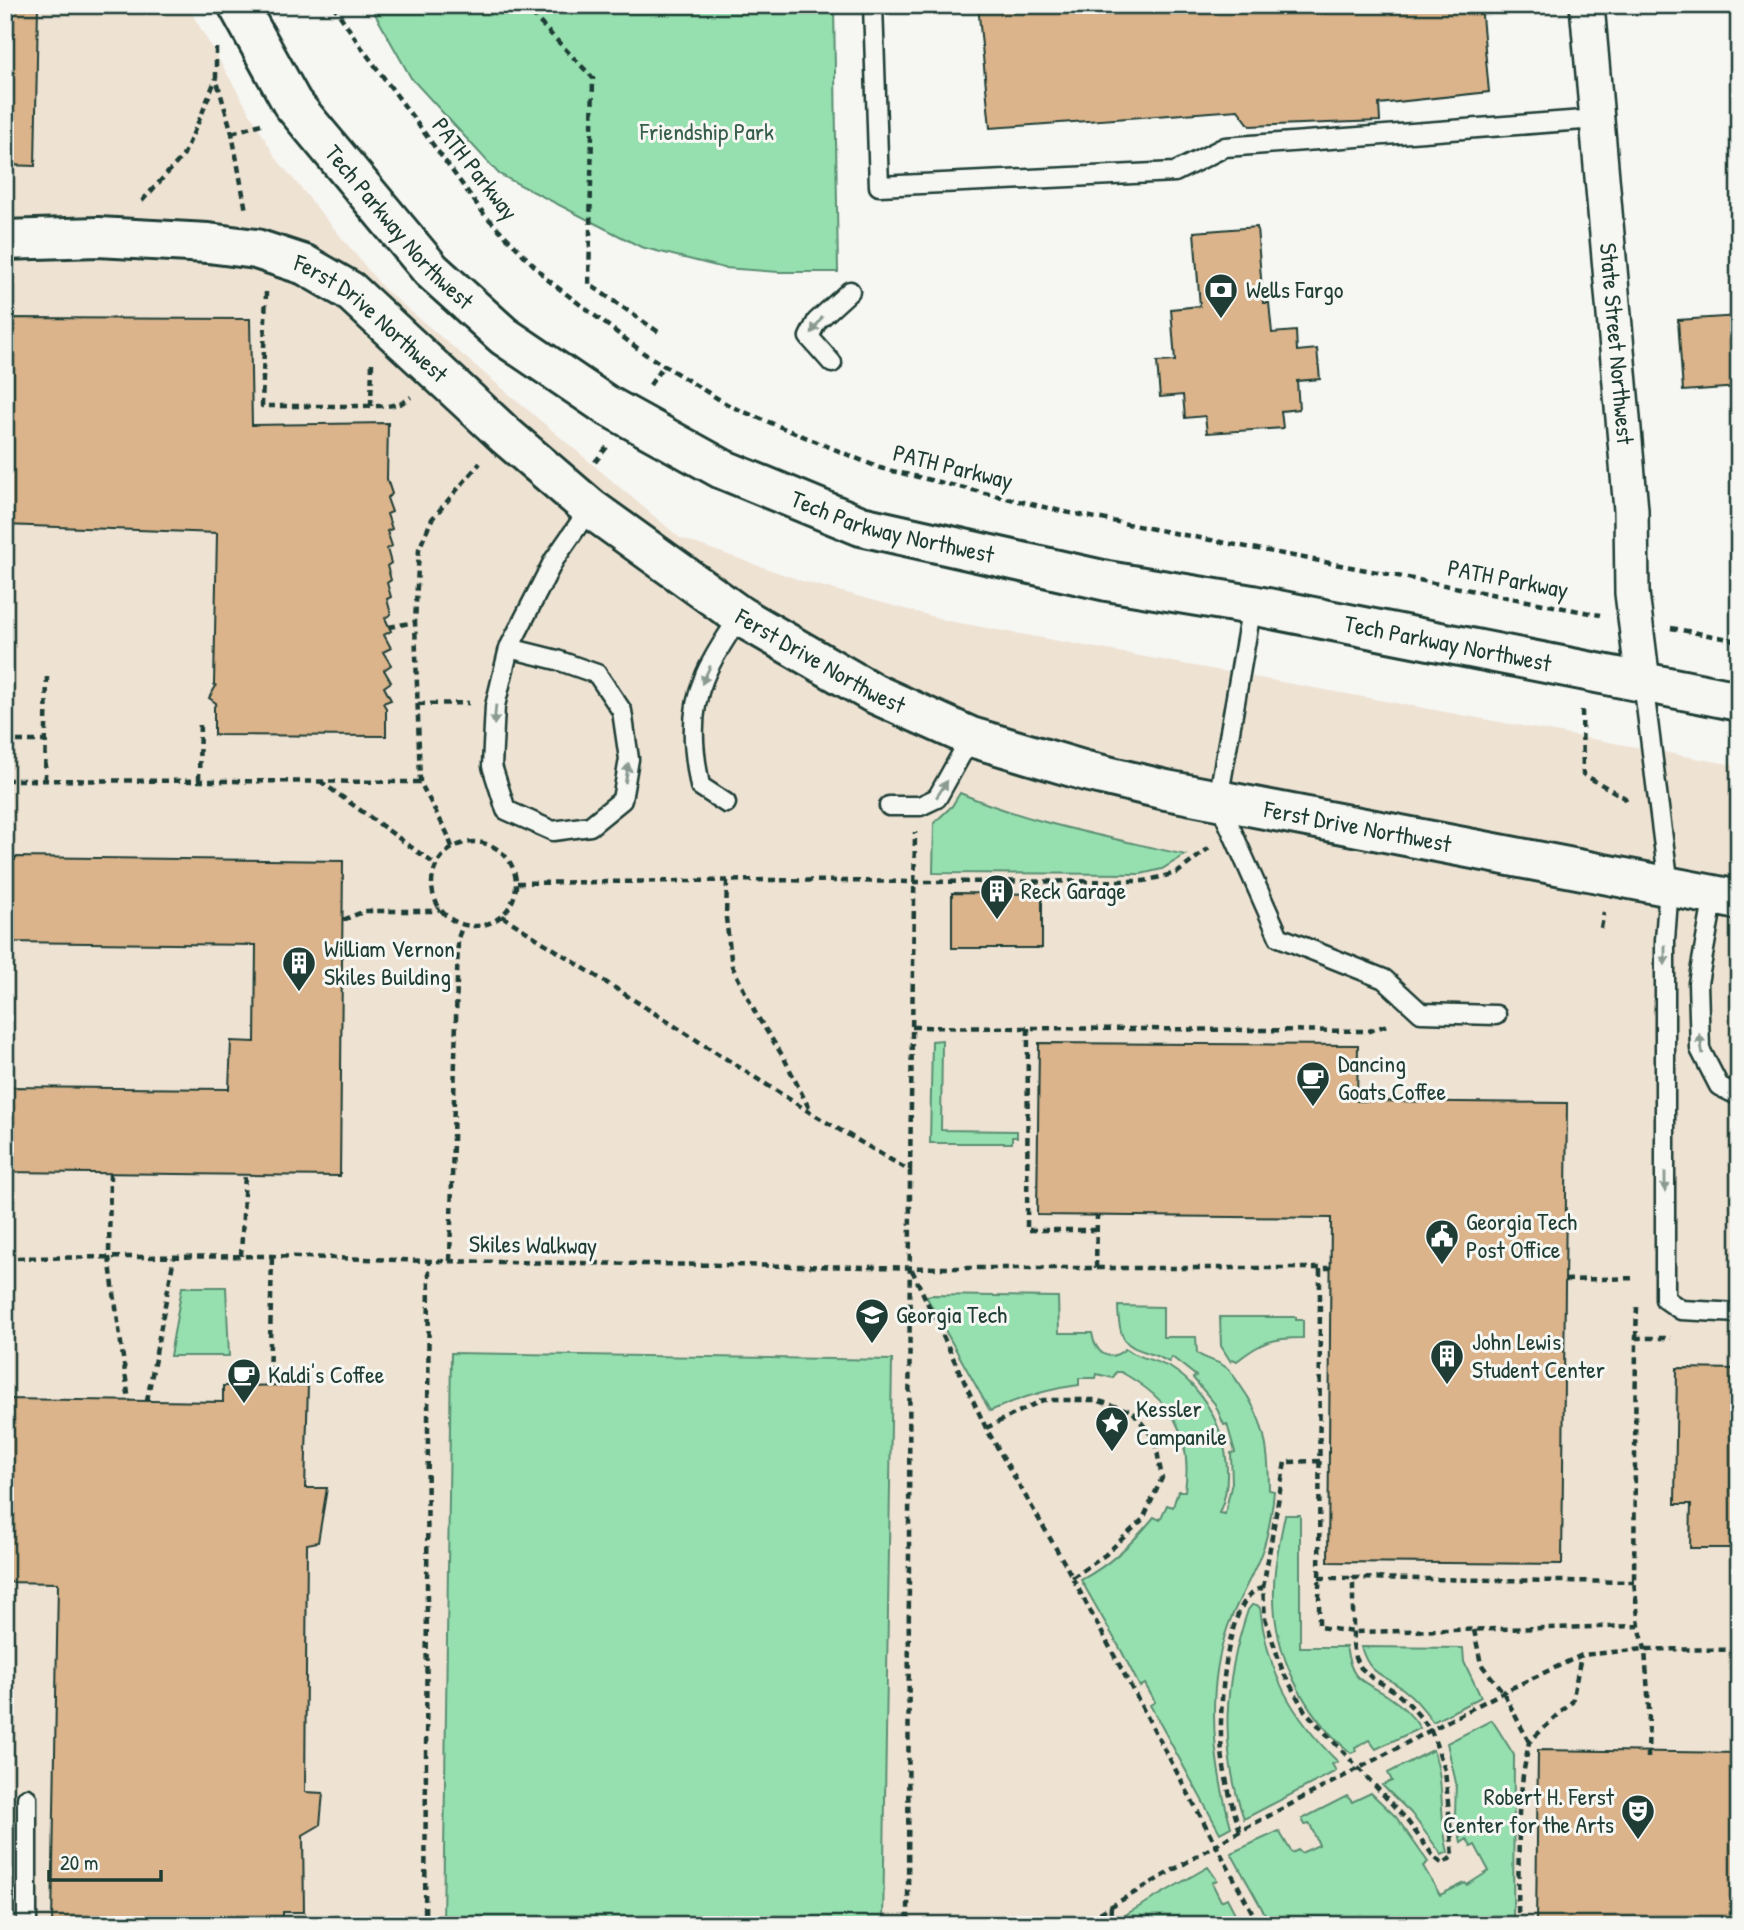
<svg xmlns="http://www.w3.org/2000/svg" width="1744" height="1930" viewBox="0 0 1744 1930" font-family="'Patrick Hand',sans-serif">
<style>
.built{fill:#eee2d3}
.green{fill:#96e0b0;stroke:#5a8e72;stroke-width:2}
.building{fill:#dbb48c;stroke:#1f3d34;stroke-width:2}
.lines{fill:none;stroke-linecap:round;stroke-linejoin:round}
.lane-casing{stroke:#1f3d34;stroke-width:23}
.street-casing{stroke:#1f3d34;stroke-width:38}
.secondary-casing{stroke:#1f3d34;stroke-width:44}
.path{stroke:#1f3d34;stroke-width:4.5;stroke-dasharray:7 5;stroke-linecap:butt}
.lane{stroke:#f6f6f2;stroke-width:18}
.street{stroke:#f6f6f2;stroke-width:33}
.secondary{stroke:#f6f6f2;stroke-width:38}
.oneway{fill:#8a9a93}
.labels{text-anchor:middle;stroke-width:6;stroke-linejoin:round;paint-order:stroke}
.park-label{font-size:24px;fill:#375e4d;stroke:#f6f6f2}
.street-label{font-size:24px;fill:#1f3d34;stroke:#f6f6f2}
.poi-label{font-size:24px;fill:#1f3d34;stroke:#f6f6f2;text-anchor:start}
</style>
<rect width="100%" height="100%" fill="#f6f6f2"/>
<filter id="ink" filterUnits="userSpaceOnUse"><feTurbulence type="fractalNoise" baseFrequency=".0143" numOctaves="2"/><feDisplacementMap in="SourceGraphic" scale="14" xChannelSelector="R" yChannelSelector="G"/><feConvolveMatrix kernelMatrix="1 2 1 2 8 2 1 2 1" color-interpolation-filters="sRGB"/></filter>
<g filter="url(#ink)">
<path class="built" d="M5,5h182l89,153 107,130 297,250 122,43 147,40 790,145v1159h-1734z"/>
<path class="green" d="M370,5h464l4,267h-59l-55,-4 -83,-21 -142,-73 -88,-96z
M960,793c72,31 149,44 225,62l-23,14 -21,5 -208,-1 1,-50 18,-17z
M942,1040l-1,90 76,1v6h-5v6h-82l2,-102z
M182,1287h44l3,69h-59z
M932,1295l126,2 1,36h33c3,19 16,31 33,16 14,9 31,11 46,19 45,27 70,97 48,145l6,1 7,-32 -1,-29 4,-1 -8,-28 -3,1 -9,-21 -22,-26 3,-2 -24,-19 -3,5c-35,-19 -50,-6 -51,-56l45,1v30h33l1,16c9,7 22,8 30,15 5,4 9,12 13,17 25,34 29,65 29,105l5,1c-2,21 -5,43 -13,63 -9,24 -24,47 -33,72 -23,65 -15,136 3,201l-11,6 -70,-128 5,-3 -10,-18 -5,3 -18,-35 -41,-72c30,-16 52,-37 73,-63l6,3 7,-15 6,2 5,-16h7c8,-59 -14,-91 -64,-119h-5l-3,6 -16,-4 -1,4h-17v7c-32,4 -60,13 -89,26l-64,-115z
M1220,1317h76v3h7v18c-31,0 -42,4 -66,23l-4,-2 -2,3 -10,-16z
M451,1353l441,7 -9,565h-440z
M1285,1515h15v132h46c6,36 15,32 42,49 12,8 24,19 32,32l-44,21 -7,-9 -14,7 1,4 -5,2c-48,-39 -79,-101 -77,-164 0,-25 6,-49 11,-74z
M1252,1605h5l3,3c7,64 32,109 78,154l-6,2 4,7 -92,48c-25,-72 -20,-138 4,-209z
M1361,1647l102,1 1,14 17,35 -48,25c-9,-13 -18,-24 -30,-33 -21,-16 -33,-13 -42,-42z
M1492,1720l22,35 -1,170h-242l-40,-72 48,-22 13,22 6,-3 3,3 18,-8 -9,-21 -5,1 -3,-6 45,-23 5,6 19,-9 25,24 32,45 -5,4 17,29 25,-12 2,2 22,-14 -14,-26 -4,2 -4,-8 -6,4 -6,-28 1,-32 -9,-40z
M1433,1750c13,34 5,66 15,102l-6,3 -31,-42 -29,-28 10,-4 -4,-8z
M1208,1867l9,13 -5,3 9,18 6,-3 14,27h-123v-6z"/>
<path class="building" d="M5,5h33l-3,161 -30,-1z
M978,5h503l8,87 -110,12 1,17 -130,5 -12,-16 -248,18z
M1257,227l6,76h6l3,30 24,-2 1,20 20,-2 3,30 -23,2 2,28 -18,2 2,17 -76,5 -2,-17 -20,2 -2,-23 -23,2 -3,-35 18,-1 -4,-52 29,-3 -6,-74z
M1739,316v71l-56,4 -5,-71z
M5,318l245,1 2,106 136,-2 -1,56 5,15 -5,4 5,14 -5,2 5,15 -5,2 5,15 -5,3 4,14 -4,3 4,14 -4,3 4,14 -4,2 4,15 -6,4 6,13 -7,4 7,13 -8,4 8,13 -7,5 7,12 -7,5 7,13 -8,3 3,5v28l-172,-1v-28l2,-4 -7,-5 7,-12 -2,-2 3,-151 -212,-8z
M15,857l328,4 -3,315 -335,-4v-85l224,2 2,-48 24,1 1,-97 -251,-3v-82h10z
M952,893l90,1v54h-90z
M1039,1043l319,2 -1,56 210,2 -5,461 -234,-2 3,-344 -294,-3z
M1677,1368l62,1v174h-4v5h-45l1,-44h-16z
M308,1385l-3,103h22l-9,54 -11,2 -2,248 18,1 -3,32 -17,10 1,77h-21v6h-47v7h-184l6,-342 -53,-1v-183l218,3v-16z
M1538,1750l201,3v172h-203z"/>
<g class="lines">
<g class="lane-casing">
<path id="lane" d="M873,5l6,181 296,-14 50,-25 372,-28
M832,363l-23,-26 8,-16 33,-30
M1252,605l-34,195 61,137 105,42 37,34 75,2
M509,648l48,12 40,14 25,37 7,48 -7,41 -32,26 -37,5 -47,-21 -14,-44 3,-60 14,-58 45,-88 36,-52
M1643,682l26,204 -4,54v359l16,11 58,3
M726,803l-26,-17c-7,-36 -11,-73 4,-108 8,-21 24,-43 36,-62
M889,806h31l17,-8 34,-61
M1714,895l-16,88 2,66 19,37 20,10
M27,1798v127"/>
</g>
<g class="street-casing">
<g id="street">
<path id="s1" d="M1587,5l44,505 1,83 11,89"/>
</g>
</g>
<g class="secondary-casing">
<g id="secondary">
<path id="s2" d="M238,5l54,98 139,167 73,66 102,69 116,64 139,57 246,55 145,24 487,96"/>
<path id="s3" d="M5,240l93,-3 110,6 48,6 49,16 45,26 155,144 85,73 150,108 133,77 98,44 115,34 80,19 573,110"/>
</g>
</g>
<path class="path" d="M333,5l26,39 125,170 64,66 97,74 85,52 150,62 185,44 535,103
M523,5l70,73 -4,206 71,49
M216,48v30l16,55 14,78
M232,133l29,-9
M142,201l41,-45 18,-40 15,-38
M266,292l-4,114h125l13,-2 11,-7
M650,385l13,-19
M371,406l1,-44
M595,462l12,-15
M389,627l26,-5
M1671,628l68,13
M418,704l51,-1
M1582,710l1,64 42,24 3,7
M5,741h41
M5,780l415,2
M45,780l2,-105
M199,780l1,-60
M320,781l116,84
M432 884a42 42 0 1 1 84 0a42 42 0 1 1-84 0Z
M452,847l-5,-14 -27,-51 -5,-160 4,-73 13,-30 48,-56
M727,881l-1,37 6,48 25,50 27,42 27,54
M517,883l252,-3 145,2 230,-1 33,-8 32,-25
M502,916l309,197 99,58 -2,754
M343,920l22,-9h68l7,-2
M1601,928l3,-16
M912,1027l457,4 21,-7
M1028,1028l-1,202h70
M910,1170l5,-338
M110,1173l-1,84 20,144
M5,1246l1,-74
M241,1256l4,-82
M5,1258l267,-2 157,5 513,7h389
M450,1261l8,-323 5,-13
M1096,1268l1,-52
M1320,1269l-1,358 34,5 286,-6
M912,1270l74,158 79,136 194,361
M1565,1280l72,-2
M1636,1338l1,-33
M269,1385l3,-129
M147,1401l27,-144
M986,1428l57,-28h53l37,12 22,28 7,38 -19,41 -38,36 -33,23
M1319,1578h34
M1263,1588l22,-126 35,-1
M1474,1630l7,34 22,28 26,50
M1648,1758l1,-48 -4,-61 -6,-23 -5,-44 2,-244h35
M1240,1831c-8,-26 -15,-51 -18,-79 -4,-31 2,-160 41,-164l2,30 18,54 22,39 101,108 28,38 9,7 10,-8 -8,-86 -14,-40 -21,-25 -17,-15 -21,-12 -11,-10 -6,-10 -2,-15v-65l281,4
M267,1918l4,7
M425,1925l4,-664
M1079,1925l161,-94 263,-139 79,-37 63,-6 94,1
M1110,1925l1,-19
M1518,1925l1,-112 4,-38 6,-33 43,-40 9,-46"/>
<use href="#lane" class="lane"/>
<use href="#street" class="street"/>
<use href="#secondary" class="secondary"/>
</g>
<defs><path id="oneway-solid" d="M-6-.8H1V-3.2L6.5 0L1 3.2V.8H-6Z" transform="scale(1.75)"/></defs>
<g class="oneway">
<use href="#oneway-solid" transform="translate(817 325) rotate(124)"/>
<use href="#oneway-solid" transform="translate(706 675) rotate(115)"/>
<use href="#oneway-solid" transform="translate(495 715) rotate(95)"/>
<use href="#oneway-solid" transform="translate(627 773) rotate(-80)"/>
<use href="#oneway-solid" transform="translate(942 789) rotate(-57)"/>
<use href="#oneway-solid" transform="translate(1665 955) rotate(90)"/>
<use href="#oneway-solid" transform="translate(1701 1044) rotate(-100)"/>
<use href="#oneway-solid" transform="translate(1665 1182) rotate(90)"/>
</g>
</g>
<defs>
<g id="bank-pin" transform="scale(1.75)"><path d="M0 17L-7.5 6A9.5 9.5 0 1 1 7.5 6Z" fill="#1f3d34" stroke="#f6f6f2"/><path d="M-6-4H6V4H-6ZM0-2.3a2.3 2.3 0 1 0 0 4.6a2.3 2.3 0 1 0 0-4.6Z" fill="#fff"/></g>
<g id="building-pin" transform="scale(1.75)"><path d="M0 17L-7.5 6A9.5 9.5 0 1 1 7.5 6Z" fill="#1f3d34" stroke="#f6f6f2"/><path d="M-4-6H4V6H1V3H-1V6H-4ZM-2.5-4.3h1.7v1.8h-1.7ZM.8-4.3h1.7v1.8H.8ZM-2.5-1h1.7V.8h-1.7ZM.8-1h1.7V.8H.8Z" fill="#fff"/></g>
<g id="cafe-pin" transform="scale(1.75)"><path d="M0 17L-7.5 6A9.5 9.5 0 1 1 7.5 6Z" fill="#1f3d34" stroke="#f6f6f2"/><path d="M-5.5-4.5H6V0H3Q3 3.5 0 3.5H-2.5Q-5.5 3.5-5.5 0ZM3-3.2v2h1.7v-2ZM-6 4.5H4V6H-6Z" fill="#fff"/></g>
<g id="civic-pin" transform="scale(1.75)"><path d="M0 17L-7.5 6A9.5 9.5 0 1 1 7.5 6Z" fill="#1f3d34" stroke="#f6f6f2"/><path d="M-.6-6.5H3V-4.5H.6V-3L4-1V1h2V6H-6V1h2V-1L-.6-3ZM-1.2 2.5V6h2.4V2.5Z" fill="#fff"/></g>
<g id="university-pin" transform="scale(1.75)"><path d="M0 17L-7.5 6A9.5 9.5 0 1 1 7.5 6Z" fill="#1f3d34" stroke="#f6f6f2"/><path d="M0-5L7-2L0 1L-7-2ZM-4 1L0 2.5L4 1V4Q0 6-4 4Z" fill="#fff"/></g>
<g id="sight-pin" transform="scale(1.75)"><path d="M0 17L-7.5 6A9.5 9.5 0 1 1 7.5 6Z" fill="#1f3d34" stroke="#f6f6f2"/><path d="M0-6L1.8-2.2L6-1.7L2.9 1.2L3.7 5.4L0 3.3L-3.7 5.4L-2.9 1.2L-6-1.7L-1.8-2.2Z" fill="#fff"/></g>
<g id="theatre-pin" transform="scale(1.75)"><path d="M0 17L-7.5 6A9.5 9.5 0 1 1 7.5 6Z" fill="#1f3d34" stroke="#f6f6f2"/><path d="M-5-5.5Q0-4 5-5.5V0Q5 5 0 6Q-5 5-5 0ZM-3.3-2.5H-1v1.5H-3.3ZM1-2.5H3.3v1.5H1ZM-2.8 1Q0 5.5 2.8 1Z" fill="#fff"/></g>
</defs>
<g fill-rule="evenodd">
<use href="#bank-pin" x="1221" y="290"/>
<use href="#building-pin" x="997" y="891"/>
<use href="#building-pin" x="299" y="963"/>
<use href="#cafe-pin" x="1313" y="1078"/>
<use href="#civic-pin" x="1442" y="1236"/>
<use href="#university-pin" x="872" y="1315"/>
<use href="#building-pin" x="1447" y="1356"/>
<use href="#cafe-pin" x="244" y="1375"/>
<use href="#sight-pin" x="1112" y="1423"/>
<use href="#theatre-pin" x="1638" y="1811"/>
</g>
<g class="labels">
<g class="park-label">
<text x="707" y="140">Friendship Park</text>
</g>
<g class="street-label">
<text transform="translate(475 169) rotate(52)" y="8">PATH Parkway</text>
<text dy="8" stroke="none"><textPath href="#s2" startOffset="276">Tech Parkway Northwest</textPath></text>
<text dy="8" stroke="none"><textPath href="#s3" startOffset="388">Ferst Drive Northwest</textPath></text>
<text dy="8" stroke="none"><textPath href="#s1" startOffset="340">State Street Northwest</textPath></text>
<text transform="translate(953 467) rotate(14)" y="8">PATH Parkway</text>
<text dy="8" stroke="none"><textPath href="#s2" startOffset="864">Tech Parkway Northwest</textPath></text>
<text transform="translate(1508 579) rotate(11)" y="8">PATH Parkway</text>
<text dy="8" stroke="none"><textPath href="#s2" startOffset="1432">Tech Parkway Northwest</textPath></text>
<text dy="8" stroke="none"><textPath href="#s3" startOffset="956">Ferst Drive Northwest</textPath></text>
<text dy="8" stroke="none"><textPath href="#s3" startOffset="1522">Ferst Drive Northwest</textPath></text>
<text transform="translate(533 1245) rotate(1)" y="8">Skiles Walkway</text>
</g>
<g class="poi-label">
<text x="1246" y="298">Wells Fargo</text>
<text x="1021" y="899">Reck Garage</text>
<text x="324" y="957">William Vernon<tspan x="324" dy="28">Skiles Building</tspan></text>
<text x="1338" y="1072">Dancing<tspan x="1338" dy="28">Goats Coffee</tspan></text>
<text x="1466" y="1230">Georgia Tech<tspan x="1466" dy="28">Post Office</tspan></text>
<text x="896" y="1323">Georgia Tech</text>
<text x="1472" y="1350">John Lewis<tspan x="1472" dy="28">Student Center</tspan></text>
<text x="268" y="1383">Kaldi's Coffee</text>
<text x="1136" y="1417">Kessler<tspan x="1136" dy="28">Campanile</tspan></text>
<text x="1614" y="1805" text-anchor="end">Robert H. Ferst<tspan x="1614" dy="28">Center for the Arts</tspan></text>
</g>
</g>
<rect width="1744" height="1930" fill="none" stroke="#f6f6f2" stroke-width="28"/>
<rect x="14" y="14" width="1716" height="1902" fill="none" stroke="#1f3d34" stroke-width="2.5" filter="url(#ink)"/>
<path d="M49 1870v10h112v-10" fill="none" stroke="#1f3d34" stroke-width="3.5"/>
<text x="60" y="1870" font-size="21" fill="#1f3d34" stroke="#f6f6f2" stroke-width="5" paint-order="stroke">20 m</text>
</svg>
